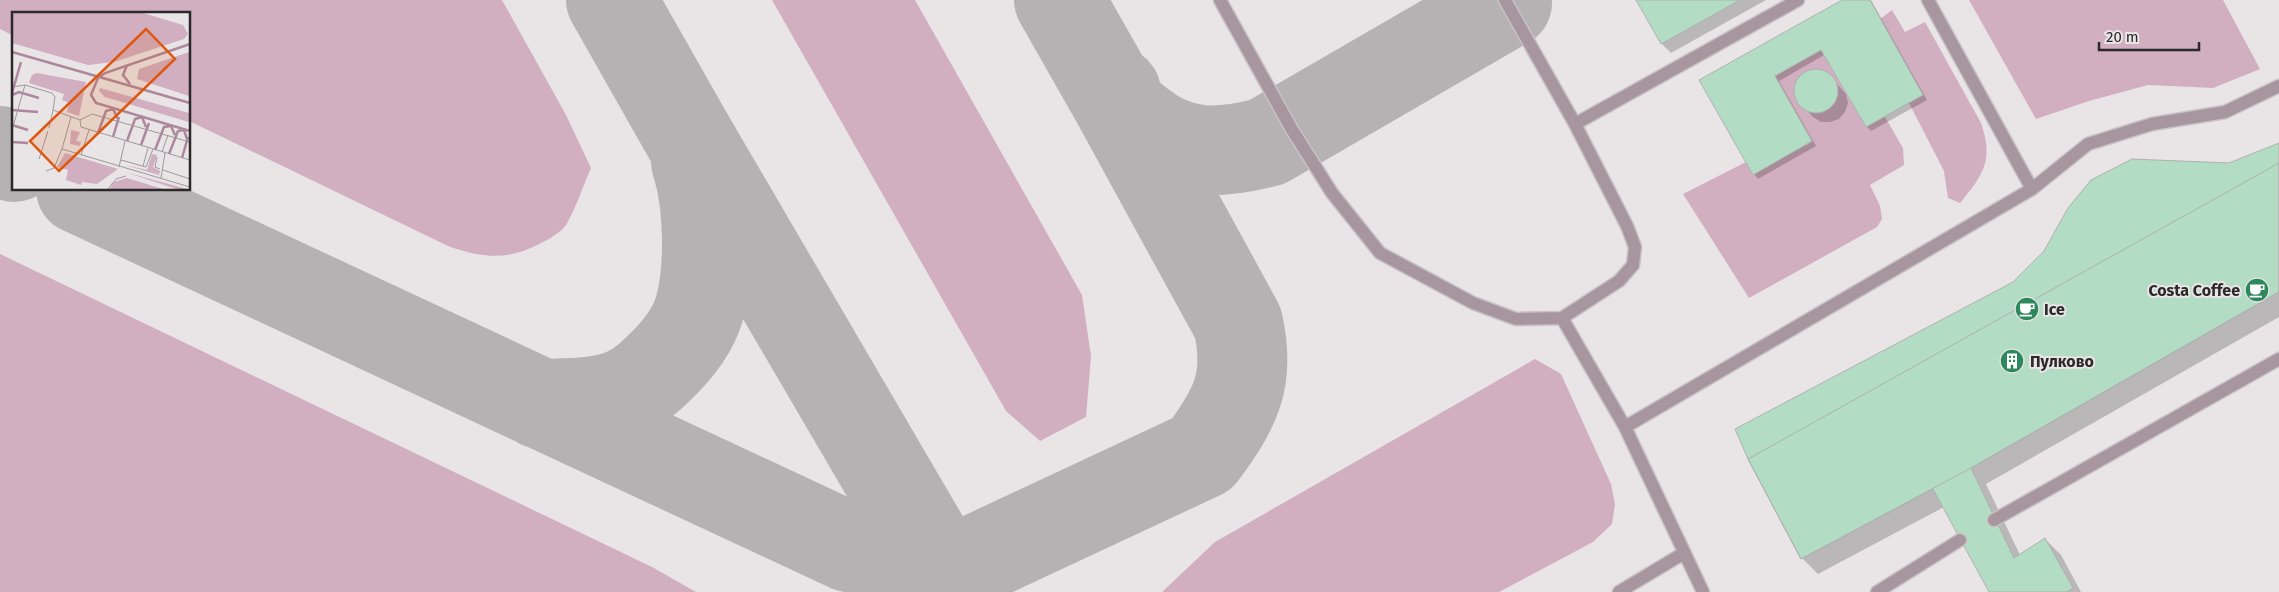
<svg xmlns="http://www.w3.org/2000/svg" width="2279" height="592" viewBox="0 0 2279 592" font-family="'Fira Sans',sans-serif">
<style>
.green{fill:#d1aec0}
.shadow{fill:#0003}
.lines{fill:none;stroke-linecap:round;stroke-linejoin:round}
.taxiway{stroke:#b6b2b4;stroke-width:90}
.building{fill:#b3dcc4;stroke:#aeb1af}
.service-casing{stroke:#c7c3c5;stroke-width:15}
.service{stroke:#a8969f;stroke-width:12}
.labels{text-anchor:middle;stroke-width:4;stroke-linejoin:round;paint-order:stroke}
.poi-label{font-size:16px;font-weight:bold;fill:#2b292a;stroke:#e9e5e7;text-anchor:start}
.inset-river{fill:none;stroke:#ad879b;stroke-width:2.5}
.inset-road{fill:none;stroke:#9d9a9b;stroke-width:1}
.view{fill:#df570e;fill-opacity:0.15;stroke:#df570e;stroke-width:2.5}
.inset-edge{fill:none;stroke:#2b292a;stroke-width:2.5}
</style>
<rect width="100%" height="100%" fill="#e9e5e7"/>
<path class="green" d="M0,0h502l64,115 25,53c-8,18 -15,40 -25,57 -6,8 -17,14 -25,18 -33,18 -59,15 -93,3l-259,-125v-107h-175v22l-14,-7z
M772,0h143l167,295 9,61 -5,61 -46,24 -34,-30z
M1969,0h254l37,69 -47,19 -65,-3 -59,16 -53,18z
M1892,10l13,22 20,-10 56,101c13,37 2,52 -21,80l-12,-5 -4,-27 -35,-68 14,-8 -43,-76z
M1821,50l45,77 19,-10 18,31 1,17 -34,20 10,21 2,13 -5,8 -128,71 -66,-104 63,-32 7,12 59,-32 -37,-66z
M0,254l652,313 44,25h-696z
M1535,359l26,15 50,110 4,20 -3,20 -19,18 -94,50h-337l53,-50z"/>
<path class="shadow" d="M1637,0h129l-95,53 -9,-9z
M1845,0h26l56,100 -56,31 -4,-4 -41,-73 -47,27 37,65 -58,33 -4,-5 -53,-93z
M1813,71h9l8,5 16,18 2,9 -3,9 -6,7 -9,3h-9l-8,-5 -16,-18 -1,-9 2,-9 6,-6z
M2279,145v172l-293,167 34,71 25,-16 16,16 20,37h-89l-48,-85 -126,67 -16,-16 212,-275 216,-119z"/>
<g class="lines">
<path class="taxiway" d="M611,0l76,134 268,458
M1116,92c3,16 12,23 25,33 40,32 79,29 126,17l240,-139
M0,151l14,6
M81,189l768,358 92,21 32,-7 229,-107c33,-45 49,-73 36,-131l-120,-219 -59,-104
M541,404c23,-1 46,0 69,-6 19,-4 35,-16 48,-29 17,-16 34,-36 41,-59 12,-41 10,-108 -3,-148"/>
</g>
<path class="building" d="M1636,0h104l-79,44z
M1842,0h28l53,95 -57,32 -45,-77 -46,26 37,65 -59,34 -54,-95z
M1794 91a22 22 0 1 1 44 0a22 22 0 1 1-44 0Z
M2279,143v149l-308,176 43,90 31,-20 28,50 -6,4h-78l-56,-103 -132,70 -53,-100 -13,-30 278,-147 31,-31 24,-43 23,-28 41,-21 97,4z
M2279,163v129l-308,176 -170,91 -53,-100z"/>
<g class="lines">
<g class="service-casing">
<path id="service" d="M1220,0l71,128 41,65 48,60 93,50 43,16 46,-1 63,109 78,165
M1505,0l70,124 52,102 8,21 -2,18 -14,16 -57,37
M1575,124l223,-124
M2032,189l56,-45 64,-20 73,-12 54,-26
M1625,427l407,-238 -104,-189
M1994,520l285,-161
M1619,592l65,-39
M1877,592l83,-52"/>
</g>
<use href="#service" class="service"/>
</g>
<defs>
<g id="cafe-disc" transform="scale(1.25)"><circle r="9.5" fill="#2e885e" stroke="#e9e5e7"/><path d="M-5.5-4.5H6V0H3Q3 3.5 0 3.5H-2.5Q-5.5 3.5-5.5 0ZM3-3.2v2h1.7v-2ZM-6 4.5H4V6H-6Z" fill="#fff"/></g>
<g id="building-disc" transform="scale(1.25)"><circle r="9.5" fill="#2e885e" stroke="#e9e5e7"/><path d="M-4-6H4V6H1V3H-1V6H-4ZM-2.5-4.3h1.7v1.8h-1.7ZM.8-4.3h1.7v1.8H.8ZM-2.5-1h1.7V.8h-1.7ZM.8-1h1.7V.8H.8Z" fill="#fff"/></g>
</defs>
<g fill-rule="evenodd">
<use href="#cafe-disc" x="2257" y="290"/>
<use href="#cafe-disc" x="2027" y="309"/>
<use href="#building-disc" x="2012" y="361"/>
</g>
<g class="labels">
<g class="poi-label">
<text x="2240" y="296" text-anchor="end">Costa Coffee</text>
<text x="2044" y="315">Ice</text>
<text x="2030" y="367">Пулково</text>
</g>
</g>
<g transform="translate(12 12)">
<rect width="178" height="178" fill="#e9e5e7"/>
<path d="M0,0h128l43,13 5,9 -4,5 -70,23 -26,3 -76,-22zM177,40v44l-52,-17 2,-10zM25,61l49,9 -7,34 -12,-4 2,-9 -7,-3 2,-6 -35,-11 3,-8zM88,76l89,25v9l-84,-25 -6,-6zM59,118l9,2 -4,9 5,1 -1,4 -10,-2zM53,141l53,16 -21,15 -15,-2 -1,3 -15,-5 2,-10 -11,-3zM140,142l5,1 -4,12 7,4 -1,4 -34,-10 22,5zM113,160l62,17h-11zM115,166l36,11v1h-54l5,-8z" fill="#d1aec0"/>
<path class="inset-river" d="M178,32l-85,29 -7,5 -7,17 5,8 94,28M0,40l178,51M115,53l-4,10 7,9M0,81l9,-31M0,83l7,-3 20,6M0,98l26,2M0,113l16,5M86,121l8,-22 7,-2 5,10M101,125l6,-20M115,129l8,-22 7,-2 4,10M0,130l16,1M129,133l8,-22M143,138l9,-23 7,-1 4,9M157,142l9,-23 6,-1 3,9M170,146l6,-21"/>
<path class="inset-road" d="M0,75l13,-2 27,8 3,4 -2,13M59,105l-9,32 128,38M68,108l1,7 109,33M37,116l4,-18 27,10 12,-6 98,28M0,118l13,-45M150,140l6,-17M69,143l8,-25M145,145l-2,10 5,2M27,147l9,-28M109,148l25,7 7,-18M131,154l5,-18M107,155l6,-26M151,158l27,9M34,159l8,-3 8,-19M149,166l4,-25M95,178l9,-11 10,-3"/>
<path class="view" d="M134,17l29,30 -116,112 -29,-30z"/>
<rect width="178" height="178" class="inset-edge"/>
</g>
<path d="M2099 42v8h100v-8" fill="none" stroke="#2b292a" stroke-width="2.5"/>
<text x="2106" y="42" font-size="15" fill="#2b292a" stroke="#e9e5e7" stroke-width="4" paint-order="stroke">20 m</text>
</svg>
